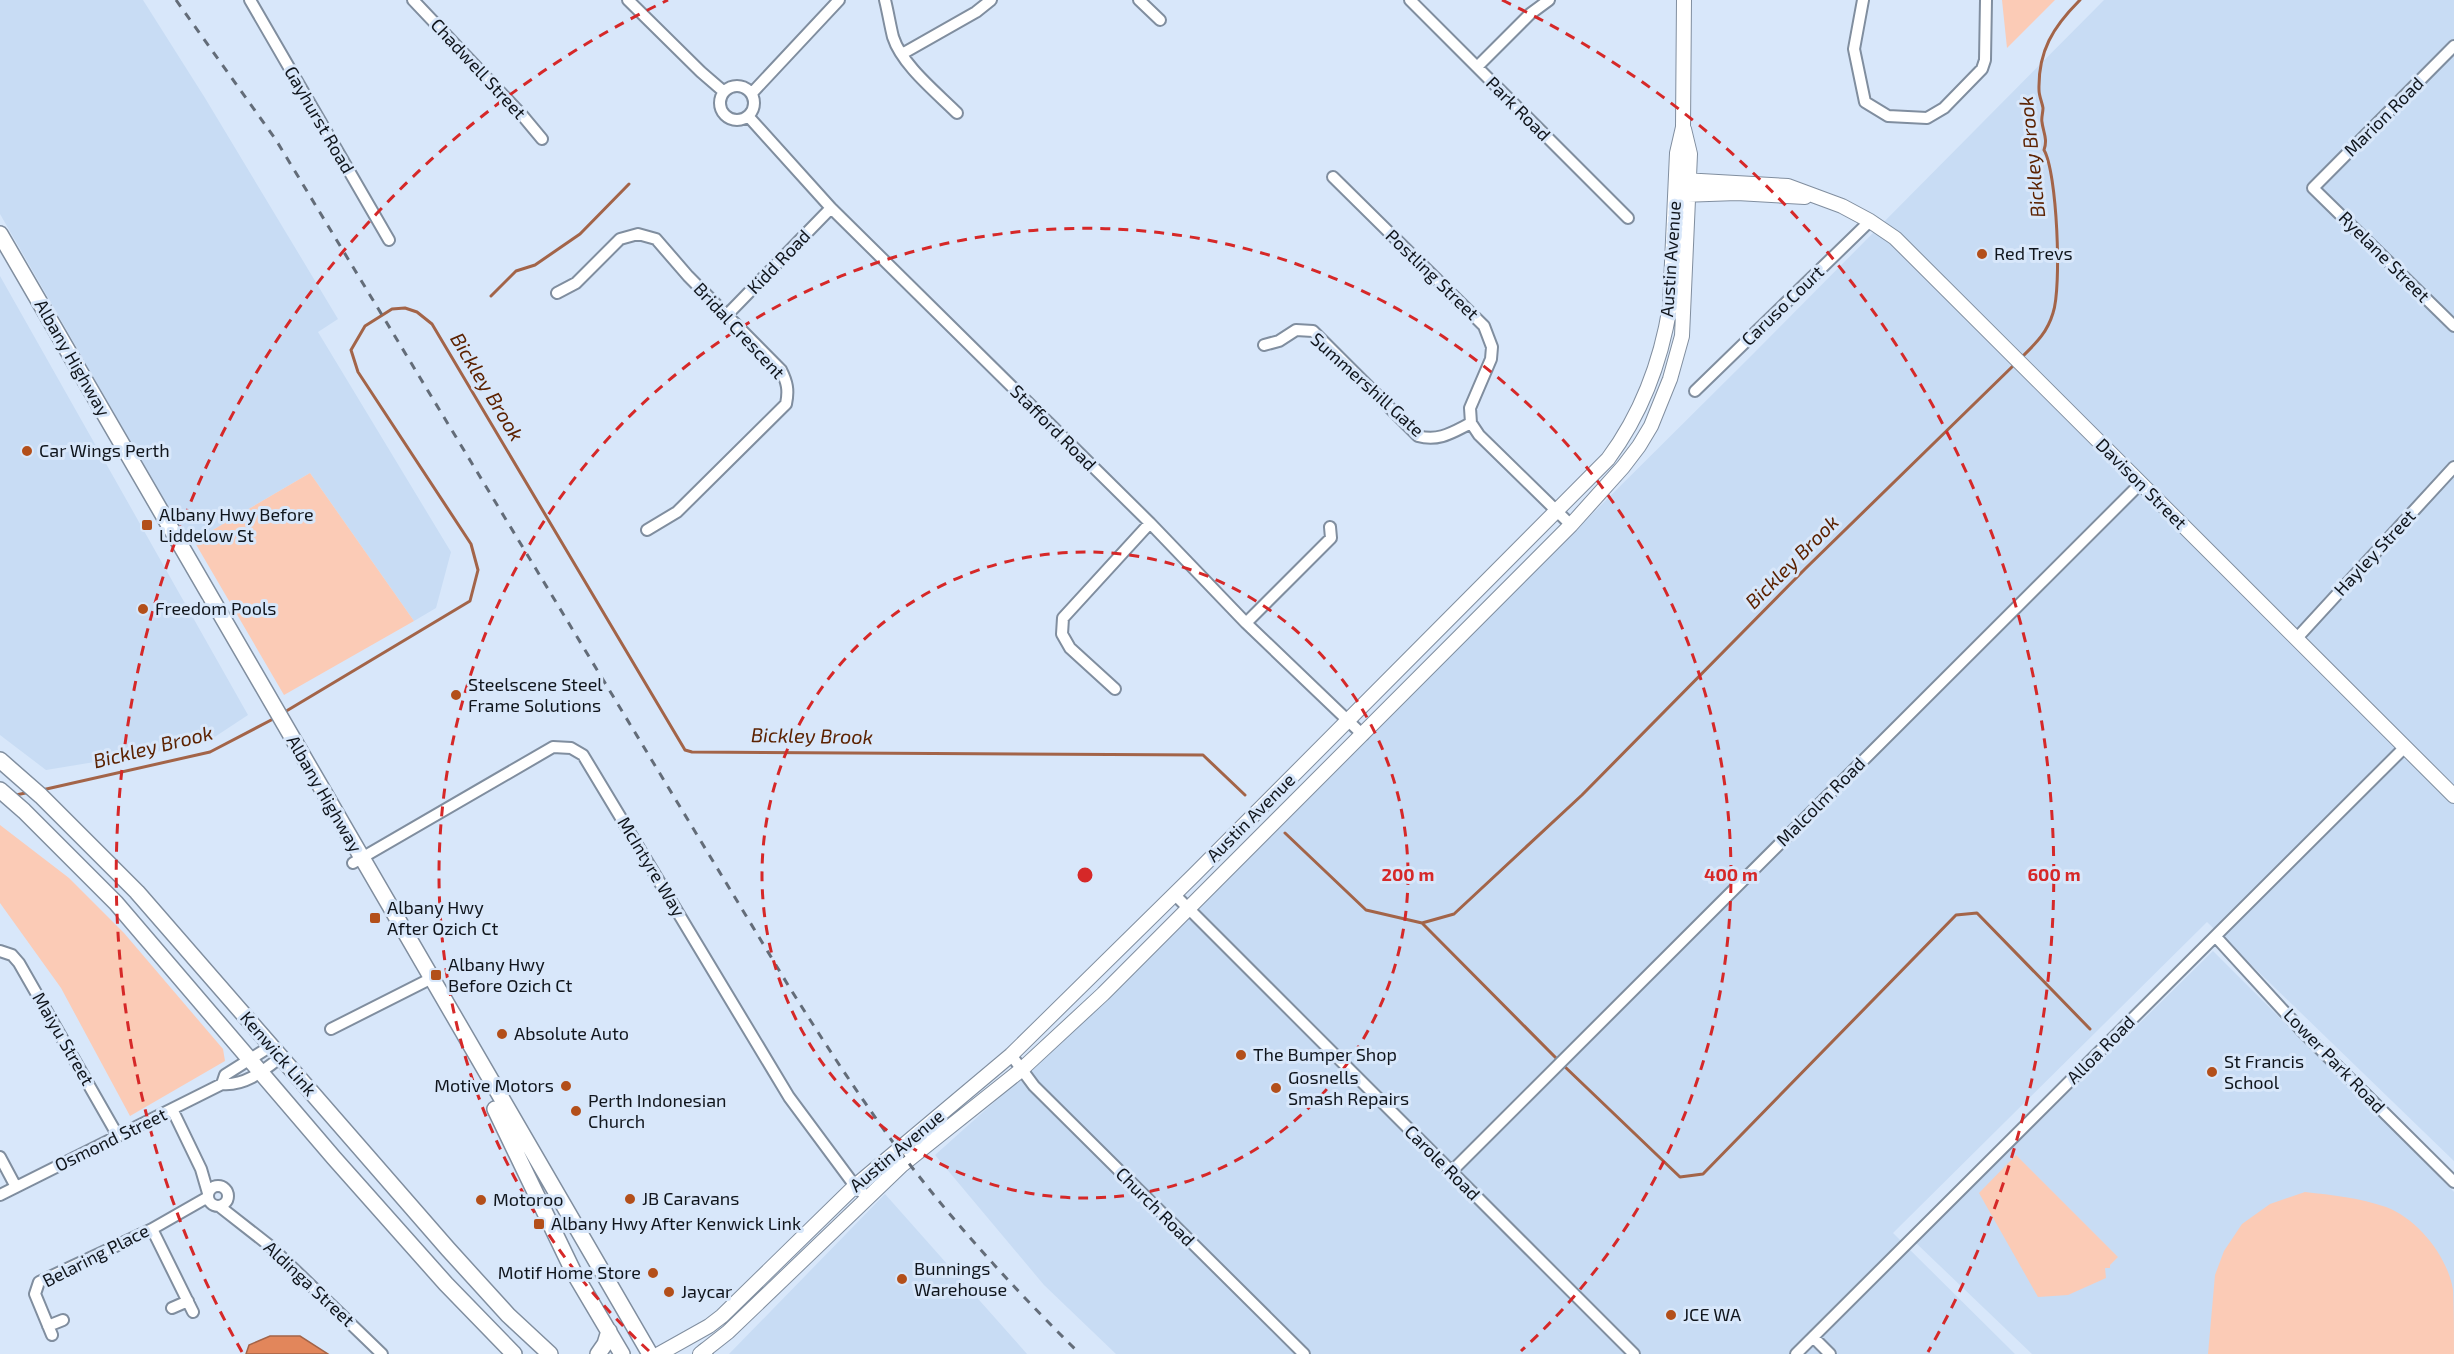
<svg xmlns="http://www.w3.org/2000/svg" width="2454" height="1354" viewBox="0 0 2454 1354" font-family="'Exo 2',sans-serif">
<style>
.built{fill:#c8dcf4}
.green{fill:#fbcbb6}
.water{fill:#e2865b;stroke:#a36448;stroke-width:1.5}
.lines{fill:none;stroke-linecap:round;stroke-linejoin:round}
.stream{stroke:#a36448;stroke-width:3}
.minor-casing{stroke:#808e9f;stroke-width:14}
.major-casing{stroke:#808e9f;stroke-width:16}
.highway-casing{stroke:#808e9f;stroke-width:18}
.minor{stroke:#fff;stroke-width:10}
.major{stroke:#fff;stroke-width:14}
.highway{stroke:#fff;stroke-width:15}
.rail{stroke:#636c78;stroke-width:3;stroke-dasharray:8 8;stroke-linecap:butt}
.ring{fill:none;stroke:#d62828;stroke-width:3;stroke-dasharray:10 8}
.poi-dot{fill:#b34f1a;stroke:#d8e7fa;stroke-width:2}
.labels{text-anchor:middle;stroke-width:6;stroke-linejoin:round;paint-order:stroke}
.street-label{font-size:18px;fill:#10151c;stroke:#d8e7fa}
.poi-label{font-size:18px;fill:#10151c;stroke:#d8e7fa;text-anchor:start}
.water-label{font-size:20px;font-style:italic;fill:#5c2201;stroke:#d8e7fa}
.centre{fill:#d62828;stroke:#d8e7fa;stroke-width:3}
.ring-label{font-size:18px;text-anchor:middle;font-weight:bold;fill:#d62828;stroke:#d8e7fa;stroke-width:6;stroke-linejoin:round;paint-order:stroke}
</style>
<rect width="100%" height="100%" fill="#d8e7fa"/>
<path class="built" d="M0,0h143l62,98 133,221 -20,13 133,220 -15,56 -22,13 -104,-148 -116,68 -19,-22 -175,-305z
M2104,0h350v1161l-247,-239 -314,311 122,121h-899l-72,-69 -109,-130 123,-110 694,-690z
M0,276l248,439 -44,29 -158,26 -46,-35z
M2213,951l241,241v162h-422l-116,-111z
M885,1194l142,160h-298z"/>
<path class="green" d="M2002,0h53l-48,48z
M310,473l104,148 -130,74 -90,-154z
M0,825l69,53 55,55 99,116 2,12 -95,55 -69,-128 -61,-85z
M2016,1155l102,102 -8,8v3h-5l1,10 -38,17 -30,2 -59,-104z
M2305,1192c27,3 55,6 81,15 32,12 62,50 67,83 1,20 1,43 1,64h-246l7,-79 9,-24 18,-27 28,-20z"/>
<path class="water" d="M270,1336h30l28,18h-82l3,-9z"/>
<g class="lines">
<path class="stream" d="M491,296l25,-25 19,-6 45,-31 49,-50
M2022,357c14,-14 25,-24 31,-44 9,-26 4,-141 -9,-163 4,-11 -1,-18 -2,-28 -1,-4 1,-9 1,-14 -1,-6 -4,-12 -4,-18 -1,-39 14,-63 41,-90
M283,713l187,-112 8,-31 -7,-26 -113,-172 -7,-22 14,-24 27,-17 13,-1 12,4 15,12 253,426 7,2 511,3 42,40
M42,790l168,-38 65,-34
M16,795l14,-3
M1285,833l81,77 56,13 32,-9 128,-119 223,-226 210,-205
M1422,923l136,137
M1563,1065l117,112 23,-3 253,-259 21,-2 113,116"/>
<g class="minor-casing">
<path id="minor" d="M250,0l139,240
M413,0l109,115 20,24
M628,0l73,72 22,19
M885,0c3,12 5,25 8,37 9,28 43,55 64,76
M1139,0l21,20
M1410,0l218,218
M1863,0l-9,49 11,53 23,14 39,2 17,-10 38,-39 3,-9 1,-60
M2454,46l-141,142 141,138
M902,54l74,-42 15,-12
M1477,67l53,-53 19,-14
M720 103a17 17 0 1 1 34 0a17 17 0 1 1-34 0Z
M752,93l87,-93
M748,116l83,92 319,315 96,100 117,112
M1333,177l151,149 8,21 -1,12 -21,49 1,15
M557,293l19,-10 44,-44 18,-5 18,5 32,37 93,94c6,12 8,20 5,34l-109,108 -30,18
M726,316l105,-108
M1264,345l15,-4 17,-11 17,1 105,105c21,6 35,-4 53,-13l8,12 92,90
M1695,391l175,-170
M1246,623l85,-85 -1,-11
M2297,638l157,-171
M1115,689l-45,-41 -8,-14 1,-16 87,-95
M353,863l200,-116 18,1 12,7 206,342 66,89 12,11
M1174,894l460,460
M2216,937l87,95 151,150
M0,951l12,4 7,8 99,173
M331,1029l99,-50
M1011,1055l23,31 270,268
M222,1084l3,-9 46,-29
M172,1109l29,60 7,24
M0,1157l16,30
M1451,1172l689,-688
M208 1196a10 10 0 1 1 20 0a10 10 0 1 1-20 0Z
M0,1195l222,-111c23,2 41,-13 59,-27
M219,1206l51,40 112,108
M152,1229l41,83
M172,1308l16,-7
M48,1326l15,-6
M52,1335l-17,-41 4,-12 113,-53 56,-32
M1813,1337l17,17
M1796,1354l609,-607"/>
</g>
<g class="major-casing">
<path id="major" d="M1683,180l105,6 54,20 28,15 25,17 559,558
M1681,195l56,-2 68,4
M659,1354l50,-28 13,-10 133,-130 156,-131 183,-180 414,-416c34,-46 53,-97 62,-153l7,-153 6,-26 1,-127
M700,1354l28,-22 174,-167 119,-95 82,-76 468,-469 52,-58 16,-21 12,-20 19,-47 12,-43 8,-182 -6,-25"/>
</g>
<g class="highway-casing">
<path id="highway" d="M0,234l650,1120
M0,760l41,36 96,96 311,357 60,66 42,39
M0,790l24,21 92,92 218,255 112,126 68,70
M495,1109l79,164 48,81
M598,1354l7,-10 4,-13
M702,1354l3,-3"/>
</g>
<use href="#minor" class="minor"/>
<use href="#major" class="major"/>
<use href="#highway" class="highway"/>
<path class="rail" d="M176,0l100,140 512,845c35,56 71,111 110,164 54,72 117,141 182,205"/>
</g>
<g class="ring">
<circle cx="1085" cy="875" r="323"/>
<path d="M649 1351A646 646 0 1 1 1521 1351"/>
<path d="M242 1352A969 969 0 0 1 668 0M1502 0A969 969 0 0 1 1928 1352"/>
</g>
<g class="poi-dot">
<circle cx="1982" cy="254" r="6"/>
<circle cx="27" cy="451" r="6"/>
<rect x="141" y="519" width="12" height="12" rx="3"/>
<circle cx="143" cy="609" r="6"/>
<circle cx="456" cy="695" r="6"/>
<rect x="369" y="912" width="12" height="12" rx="3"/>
<rect x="430" y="969" width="12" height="12" rx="3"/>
<circle cx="502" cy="1034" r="6"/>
<circle cx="1241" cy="1055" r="6"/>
<circle cx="2212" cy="1072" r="6"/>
<circle cx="566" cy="1086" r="6"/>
<circle cx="1276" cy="1088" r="6"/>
<circle cx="576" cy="1111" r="6"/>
<circle cx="630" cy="1199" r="6"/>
<circle cx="481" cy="1200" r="6"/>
<rect x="533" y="1218" width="12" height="12" rx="3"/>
<circle cx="653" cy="1273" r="6"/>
<circle cx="902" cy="1279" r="6"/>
<circle cx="669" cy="1292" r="6"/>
<circle cx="1671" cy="1315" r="6"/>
</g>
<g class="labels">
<g class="street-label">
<text transform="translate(478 69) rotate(47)" y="6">Chadwell Street</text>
<text transform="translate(1518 109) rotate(45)" y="6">Park Road</text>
<text transform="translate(2384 117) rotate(-45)" y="6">Marion Road</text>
<text transform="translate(319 120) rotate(60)" y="6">Gayhurst Road</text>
<text transform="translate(2384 257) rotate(45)" y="6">Ryelane Street</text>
<text transform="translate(1671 259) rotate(-86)" y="6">Austin Avenue</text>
<text transform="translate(779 262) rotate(-46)" y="6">Kidd Road</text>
<text transform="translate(1432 275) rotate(44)" y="6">Postling Street</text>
<text transform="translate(1783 306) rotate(-44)" y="6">Caruso Court</text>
<text transform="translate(739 331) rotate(47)" y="6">Bridal Crescent</text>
<text transform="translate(72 358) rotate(60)" y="6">Albany Highway</text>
<text transform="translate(1367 385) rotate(42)" y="6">Summershill Gate</text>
<text transform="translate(1053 428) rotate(45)" y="6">Stafford Road</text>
<text transform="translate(2141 484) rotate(45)" y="6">Davison Street</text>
<text transform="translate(2375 553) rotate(-47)" y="6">Hayley Street</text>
<text transform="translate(324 794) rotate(60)" y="6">Albany Highway</text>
<text transform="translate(1821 802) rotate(-45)" y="6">Malcolm Road</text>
<text transform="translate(1251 818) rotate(-45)" y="6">Austin Avenue</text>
<text transform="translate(651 867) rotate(59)" y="6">McIntyre Way</text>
<text transform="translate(63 1039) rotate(60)" y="6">Maiyu Street</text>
<text transform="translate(2101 1050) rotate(-45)" y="6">Alloa Road</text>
<text transform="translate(278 1054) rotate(49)" y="6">Kenwick Link</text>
<text transform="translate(2334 1061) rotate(46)" y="6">Lower Park Road</text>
<text transform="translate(111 1140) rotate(-26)" y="6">Osmond Street</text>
<text transform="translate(897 1151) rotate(-40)" y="6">Austin Avenue</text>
<text transform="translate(1442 1163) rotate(45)" y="6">Carole Road</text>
<text transform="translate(1155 1207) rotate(45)" y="6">Church Road</text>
<text transform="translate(96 1256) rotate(-27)" y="6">Belaring Place</text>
<text transform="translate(309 1284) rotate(43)" y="6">Aldinga Street</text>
</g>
<g class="poi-label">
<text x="1994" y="260">Red Trevs</text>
<text x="39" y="457">Car Wings Perth</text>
<text x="159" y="521">Albany Hwy Before<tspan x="159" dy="21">Liddelow St</tspan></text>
<text x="155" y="615">Freedom Pools</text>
<text x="468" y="691">Steelscene Steel<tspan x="468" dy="21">Frame Solutions</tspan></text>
<text x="387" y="914">Albany Hwy<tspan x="387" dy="21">After Ozich Ct</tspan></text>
<text x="448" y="971">Albany Hwy<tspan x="448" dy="21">Before Ozich Ct</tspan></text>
<text x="514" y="1040">Absolute Auto</text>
<text x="1253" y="1061">The Bumper Shop</text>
<text x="2224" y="1068">St Francis<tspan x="2224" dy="21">School</tspan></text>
<text x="1288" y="1084">Gosnells<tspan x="1288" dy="21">Smash Repairs</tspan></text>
<text x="554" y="1092" text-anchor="end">Motive Motors</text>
<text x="588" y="1107">Perth Indonesian<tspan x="588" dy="21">Church</tspan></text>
<text x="642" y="1205">JB Caravans</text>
<text x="493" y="1206">Motoroo</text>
<text x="551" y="1230">Albany Hwy After Kenwick Link</text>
<text x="914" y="1275">Bunnings<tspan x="914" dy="21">Warehouse</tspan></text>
<text x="641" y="1279" text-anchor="end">Motif Home Store</text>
<text x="681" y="1298">Jaycar</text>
<text x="1683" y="1321">JCE WA</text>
</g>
<g class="water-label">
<text transform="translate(2032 157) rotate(-96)" y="7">Bickley Brook</text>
<text transform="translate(487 387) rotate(59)" y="7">Bickley Brook</text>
<text transform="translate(1792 562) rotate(-45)" y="7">Bickley Brook</text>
<text transform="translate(812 736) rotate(1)" y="7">Bickley Brook</text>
<text transform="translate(153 747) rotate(-14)" y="7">Bickley Brook</text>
</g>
</g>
<circle cx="1085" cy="875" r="9" class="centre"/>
<g class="ring-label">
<text x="1408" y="881">200 m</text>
<text x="1731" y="881">400 m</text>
<text x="2054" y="881">600 m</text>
</g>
</svg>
